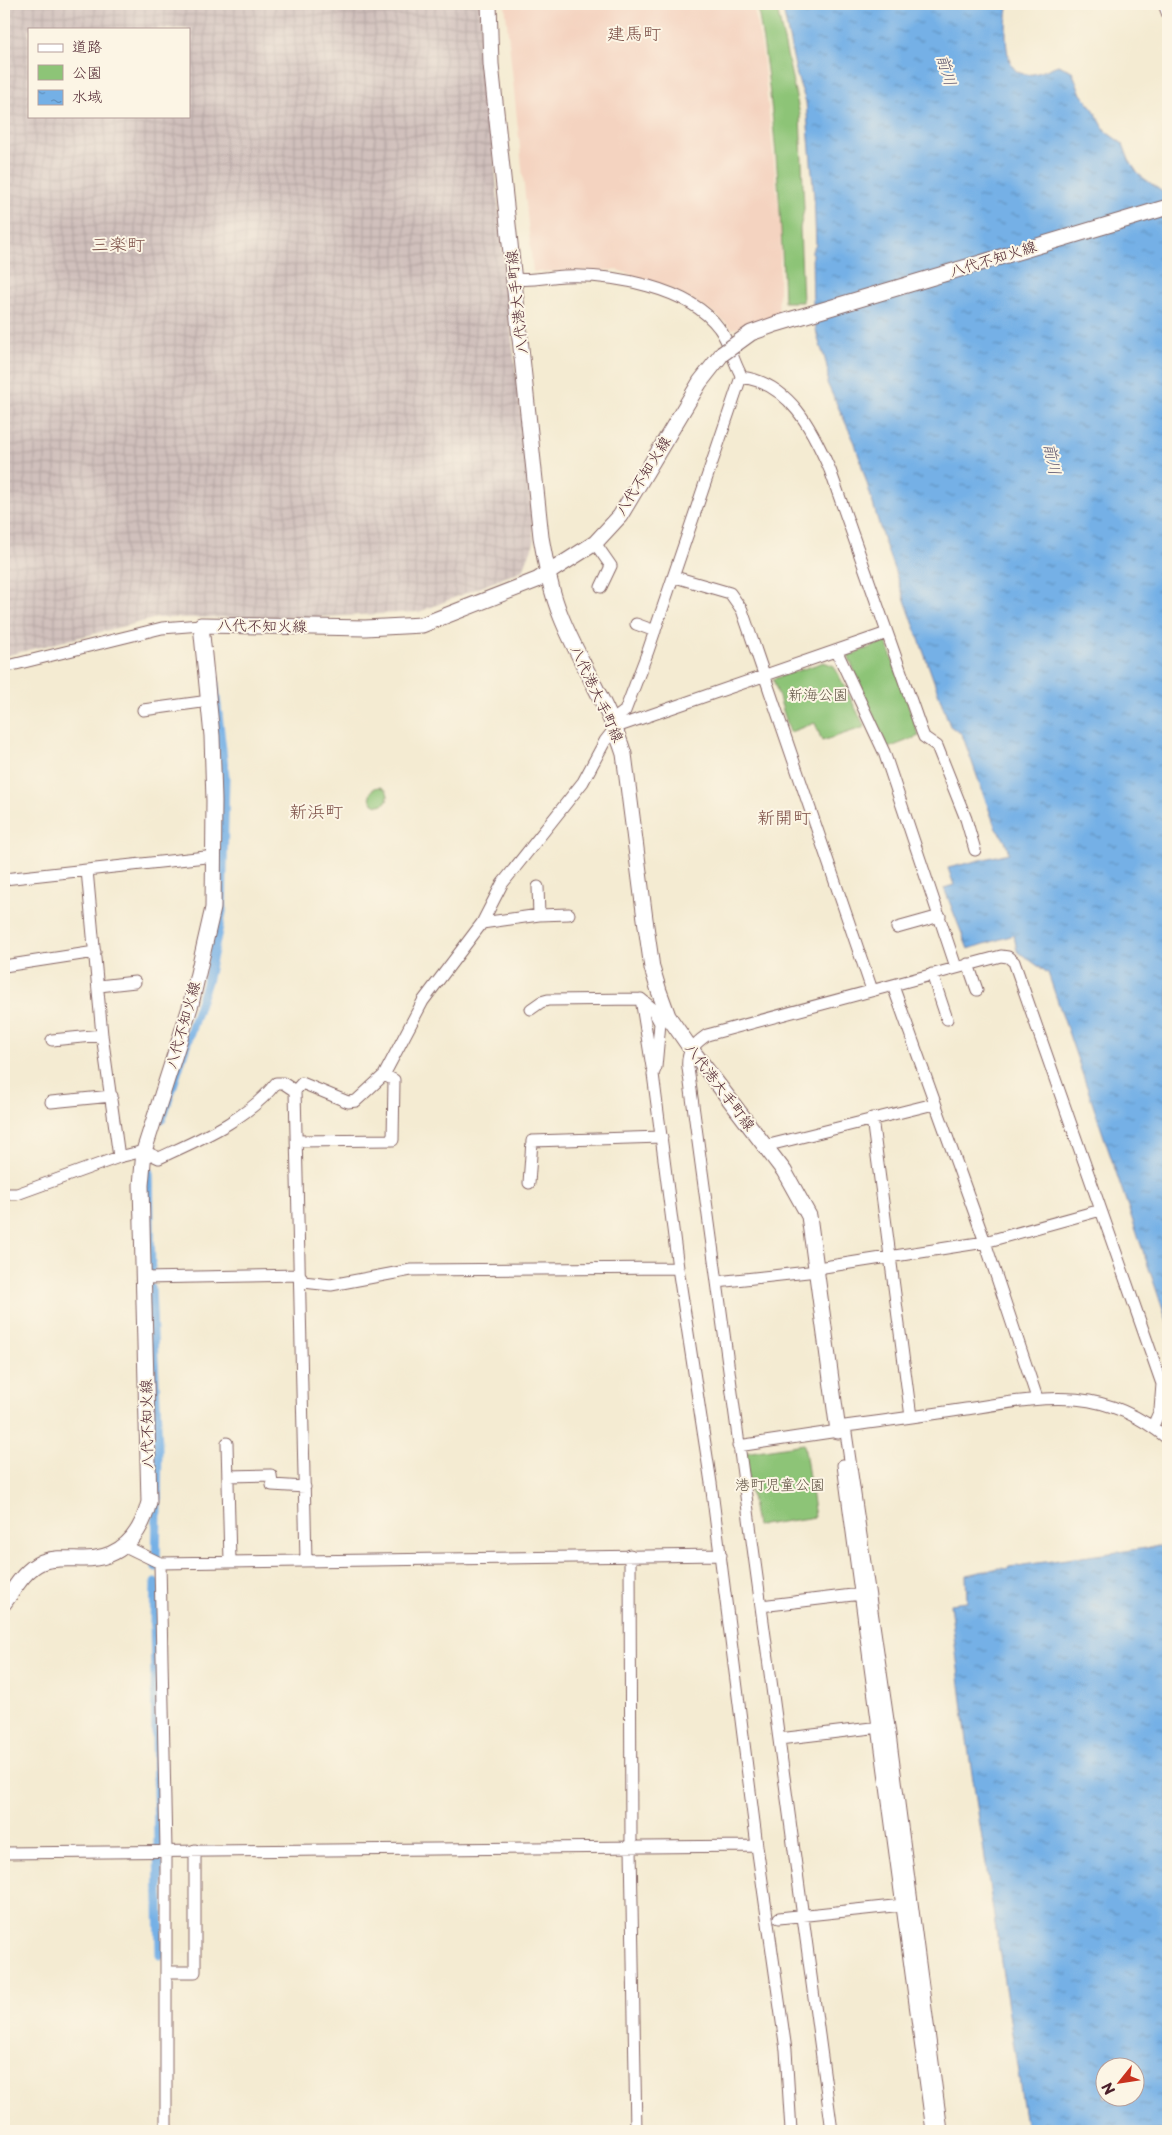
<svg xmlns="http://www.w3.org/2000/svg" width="1172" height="2135" viewBox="0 0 1172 2135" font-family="'Playpen Sans','Klee One',sans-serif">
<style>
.built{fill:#f4d3c0}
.industrial{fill:url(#industrial-grid);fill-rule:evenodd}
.green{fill:#8dc477;stroke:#6c7251}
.water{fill:url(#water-ripples);stroke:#5f6888;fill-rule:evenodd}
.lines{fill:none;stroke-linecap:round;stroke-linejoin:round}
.canal{stroke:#74b0e6;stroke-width:9}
.minor-casing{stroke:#866665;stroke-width:13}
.major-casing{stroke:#866665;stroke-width:17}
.minor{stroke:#fff;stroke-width:11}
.major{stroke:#fff;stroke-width:15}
.major-bridge-casing{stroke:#866665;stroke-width:17;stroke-linecap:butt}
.major-bridge{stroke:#fff;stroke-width:15}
.labels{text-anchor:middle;stroke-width:4;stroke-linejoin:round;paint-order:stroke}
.street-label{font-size:15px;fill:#4a1f2b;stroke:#fcf5e5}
.park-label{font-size:15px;fill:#5e5142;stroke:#fcf5e5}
.water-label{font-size:16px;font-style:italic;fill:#59526c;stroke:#fcf5e5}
.quarter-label{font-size:18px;fill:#7c4f47;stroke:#fcf5e5}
</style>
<defs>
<pattern id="industrial-grid" width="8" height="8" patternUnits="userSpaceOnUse" patternTransform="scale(1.25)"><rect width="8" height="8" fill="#d0c0bc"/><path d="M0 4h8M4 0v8" fill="none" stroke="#b4a5a2"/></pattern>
<pattern id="water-ripples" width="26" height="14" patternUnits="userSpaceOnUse" patternTransform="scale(1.25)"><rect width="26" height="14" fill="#74b0e6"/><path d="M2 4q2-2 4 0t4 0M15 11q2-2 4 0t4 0" fill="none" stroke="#618fbb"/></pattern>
</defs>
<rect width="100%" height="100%" fill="#fcf5e5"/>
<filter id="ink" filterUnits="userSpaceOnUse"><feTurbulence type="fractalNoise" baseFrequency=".02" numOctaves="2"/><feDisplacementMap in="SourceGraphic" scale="10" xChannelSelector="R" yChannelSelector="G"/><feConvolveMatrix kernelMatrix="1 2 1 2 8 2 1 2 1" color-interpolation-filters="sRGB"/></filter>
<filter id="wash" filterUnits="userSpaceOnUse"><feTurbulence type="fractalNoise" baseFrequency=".0096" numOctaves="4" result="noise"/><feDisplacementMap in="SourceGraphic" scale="20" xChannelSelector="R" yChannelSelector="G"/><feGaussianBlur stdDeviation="1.12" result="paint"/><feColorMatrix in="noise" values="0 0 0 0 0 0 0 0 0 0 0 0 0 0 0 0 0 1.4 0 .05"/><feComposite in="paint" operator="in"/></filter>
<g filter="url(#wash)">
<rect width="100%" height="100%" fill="#f4ebd2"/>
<path class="built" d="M505,4h248l9,45 19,181 -3,90 -45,9 -20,-17 -46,-25 -50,-17 -84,2z"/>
<path class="industrial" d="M4,4h476l26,282 23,199 5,58 -11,27 -104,42 -100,5 -162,1 -153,38zM29,29h160v87h-160z"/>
<path class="green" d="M757,4h19l24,111 4,94 -4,19 3,74h-19c-3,-99 -10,-200 -27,-298z
M886,641l33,95 -31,12 -40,-92z
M824,662l10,4 31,61 -43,14 -7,-18 -25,9 -17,-53z
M370 796a9 9 0 1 1 18 0a9 9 0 1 1-18 0Z
M804,1444l11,73 -59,9 -12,-73z"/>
<path class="water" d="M782,4h227c-4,15 -7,62 11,69 13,5 27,-4 38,-8l14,6 9,23 13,16 12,22 17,12 6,16 9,14 30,22v1128l-120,-351 -31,-22 -3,-16 -46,14 -24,-61 10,-3 -6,-17 61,-15 -4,-13 -9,-11 -34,-95 -12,-8 -66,-185 -29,-98 -28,-60c4,-17 -7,-33 -10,-49 -6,-26 -4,-56 -5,-83l4,-6 -2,-48 -8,-95 -9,-26z
M1168,1545v586h-141l-60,-390 -17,-137 17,-2 -1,-27 33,-7 9,1 1,-2zM1104,2068h30v30h-30z"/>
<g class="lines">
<path class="canal" d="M162,1119l46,-141 14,-66 3,-135 -14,-125
M149,1172l2,102
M151,1288l7,160 -2,119
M155,1583l-1,37 6,335"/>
</g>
</g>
<g filter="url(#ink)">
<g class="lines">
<g class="minor-casing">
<path id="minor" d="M1164,4l4,11
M515,279c16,2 33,-2 49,-3 48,-2 125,11 155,52 10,13 13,30 21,45l1,4 -93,274 -23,60 -12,9
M741,377c49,6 71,52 89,93l92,262 2,5 13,9 29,73 9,31
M595,543l16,23 -10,21
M675,577l55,16 12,17 130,380
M636,624l19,7
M837,652l47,100 72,215
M4,667l158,-39 39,-3
M143,710l66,-9
M87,870l15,165 17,122
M4,879l211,-23
M538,887l1,28
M482,923l57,-8 30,-1
M897,928l43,-12
M968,964l9,26
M4,966l91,-14
M932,974l15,45
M99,986l36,-4
M893,986l92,256 52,156
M531,1009l10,-7 7,-2 93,-1
M668,1016l-8,7 -4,44 -3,7 25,194 33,215 46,363 29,204 5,81
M52,1040l50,-5
M652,1067l-11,-68 11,9 8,15
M51,1102l61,-6
M872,1118l39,299
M297,1141l96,-1 1,-60 -10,-5
M765,1146l169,-42
M529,1183l3,-42 130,-4
M4,1194h13l102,-37 25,-6 15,7c41,-19 88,-38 117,-75h7l12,8
M300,1275l3,7 28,3 80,-15 267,-2
M144,1278l156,-3
M717,1282l100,-11 7,-4 161,-25 116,-32
M845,1426l44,301 53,404
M227,1443l3,118
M738,1446l100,-15 7,-5c41,-5 81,-11 121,-17 78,-12 136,-25 202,30
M843,1465l89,666
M228,1476l43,-1 1,10 33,2
M125,1546l35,17 6,287v281
M630,1555l1,293 5,283
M306,1560l-11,-469 7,-8 46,19 8,-1 28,-26 39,-74 59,-78 20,-39 81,-102 22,-41 11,-14 271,-94
M160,1563l561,-8
M761,1606l100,-12
M779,1739l101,-12
M4,1853l753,-7
M779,1918l124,-13
M166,1972h29v-122
M832,2131l-144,-1063c-2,-16 6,-24 19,-33l294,-79 7,1 6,5 148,422 -2,26 -7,16"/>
</g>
<g class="major-casing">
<path id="major" d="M489,4l2,60 50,473c5,28 10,56 21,82 19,46 47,87 62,135l21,165 7,49 7,23 9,25 23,33 93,122 25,45 29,215
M4,1603c11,-15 20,-33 38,-41 13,-5 28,-3 42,-3 37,0 57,-24 65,-57l-8,-317 3,-34 47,-147 22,-96 1,-107 -2,-65 -11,-111 164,3 57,-3 115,-45 58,-37 25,-27 80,-134 22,-28"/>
</g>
<use href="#minor" class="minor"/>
<use href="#major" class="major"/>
<g class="major-bridge-casing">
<path id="major-bridge" d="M722,354l29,-21 25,-9 392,-117"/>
</g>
<use href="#major-bridge" class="major-bridge"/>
</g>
</g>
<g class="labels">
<g class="street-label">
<text transform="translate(993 259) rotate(-17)" y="5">八代不知火線</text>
<text transform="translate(517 302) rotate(-96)" y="5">八代港大手町線</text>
<text transform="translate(643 476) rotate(-58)" y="5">八代不知火線</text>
<text transform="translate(262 626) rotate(1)" y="5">八代不知火線</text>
<text transform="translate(597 694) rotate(65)" y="5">八代港大手町線</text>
<text transform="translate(183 1025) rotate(-74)" y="5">八代不知火線</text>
<text transform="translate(720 1087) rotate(53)" y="5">八代港大手町線</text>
<text transform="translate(147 1424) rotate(-91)" y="5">八代不知火線</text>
</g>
<g class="park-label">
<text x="818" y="700">新海公園</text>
<text x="780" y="1490">港町児童公園</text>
</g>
<g class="water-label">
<text transform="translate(947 70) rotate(74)" y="6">前川</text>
<text transform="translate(1053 459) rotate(79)" y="6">前川</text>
</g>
<g class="quarter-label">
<text x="634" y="40">建馬町</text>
<text x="118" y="251">三楽町</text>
<text x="316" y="818">新浜町</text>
<text x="784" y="824">新開町</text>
</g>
</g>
<rect width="1172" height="2135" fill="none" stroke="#fcf5e5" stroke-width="20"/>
<rect x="28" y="28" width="162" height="90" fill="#fcf5e5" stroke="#b59f9b"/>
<rect x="38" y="44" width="25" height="8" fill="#ffffff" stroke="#b59f9b"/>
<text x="72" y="52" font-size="15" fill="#4a1f2b">道路</text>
<rect x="38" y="65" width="25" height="15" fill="#8dc477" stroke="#b59f9b"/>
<text x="72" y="78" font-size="15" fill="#4a1f2b">公園</text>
<rect x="38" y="90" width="25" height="15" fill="url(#water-ripples)" stroke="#b59f9b"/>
<text x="72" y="102" font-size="15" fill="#4a1f2b">水域</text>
<g transform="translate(1120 2082) rotate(240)"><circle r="24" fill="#fcf5e5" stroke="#b59f9b"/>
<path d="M0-4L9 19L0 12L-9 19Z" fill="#c8321e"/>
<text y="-8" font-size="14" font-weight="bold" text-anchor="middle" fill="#4a1f2b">N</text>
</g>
</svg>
